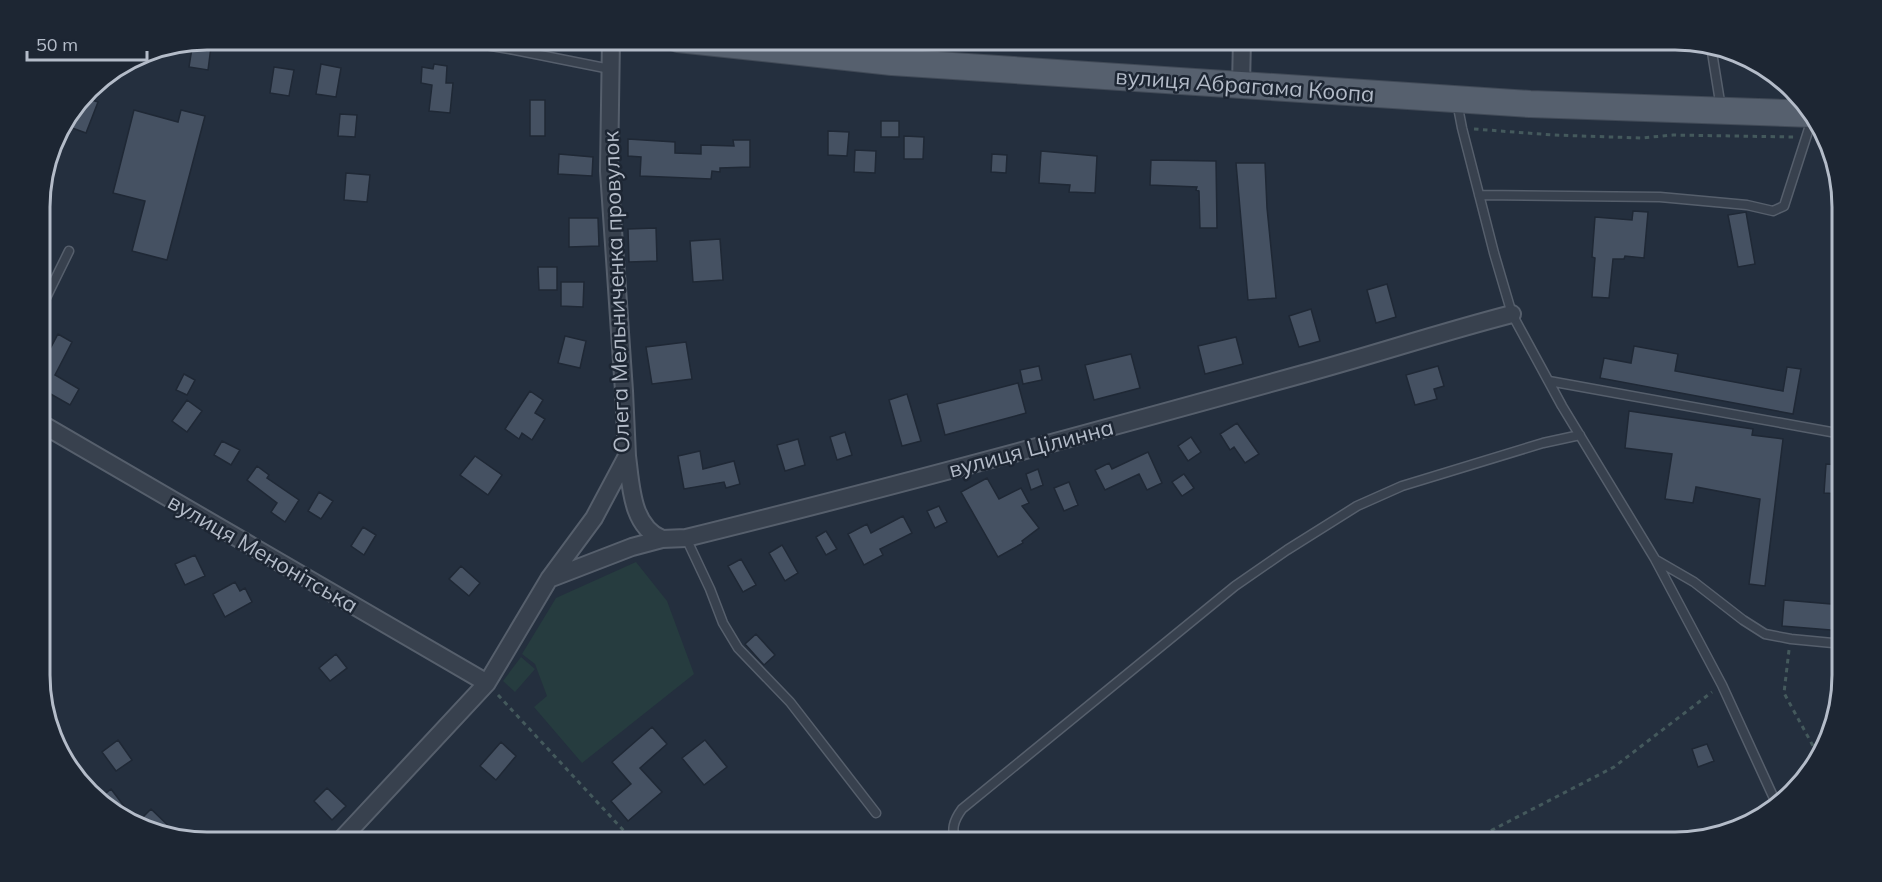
<svg xmlns="http://www.w3.org/2000/svg" width="1882" height="882" viewBox="0 0 1882 882" font-family="Mulish,sans-serif">
<style>
.green{fill:#263c3f}
.building{fill:#455162;stroke:#1f2835;stroke-width:1.5}
.lines{fill:none;stroke-linecap:round;stroke-linejoin:round}
.service-casing{stroke:#565f6c;stroke-width:11}
.minor-casing{stroke:#565f6c;stroke-width:20}
.primary-casing{stroke:#414a57;stroke-width:28}
.path{stroke:#44595c;stroke-width:3;stroke-dasharray:4.5 4.5;stroke-linecap:butt}
.service{stroke:#38414e;stroke-width:8}
.minor{stroke:#38414e;stroke-width:16}
.primary{stroke:#56606e;stroke-width:26}
.labels{text-anchor:middle;stroke-width:5;stroke-linejoin:round;paint-order:stroke}
.street-label{font-size:22px;fill:#b4bcc9;stroke:#1d2633}
.rim{fill:none;stroke:#b4bcc9;stroke-width:3}
</style>
<rect width="100%" height="100%" fill="#242f3e"/>
<path class="green" d="M636,562l31,39 27,73 -112,89 -48,-56 13,-11 -12,-32 -13,-10 34,-56z
M521,657l14,12 -20,23 -12,-11z"/>
<path class="building" d="M206,39h6l-4,31 -19,-3 4,-25z
M321,64l20,4 -5,29 -20,-3z
M434,64l13,2 -1,17h7l-3,30 -21,-2 3,-26 -11,-2 1,-16 11,2z
M274,67l20,3 -5,26 -19,-3z
M83,97l15,5 -12,31 -22,-8 3,-7z
M530,100h15v36h-15z
M134,110l44,12 3,-12 24,6 -38,144 -35,-9 13,-50 -32,-8z
M340,114l17,1 -2,22 -17,-1z
M881,121h18v16h-18z
M828,131l21,1 -2,24 -19,-1z
M904,136l20,1 -1,22h-19z
M628,139l47,3v11l26,1v-9l33,1 -1,-6h17v27l-30,1v4l-8,-1 -1,8 -71,-3 1,-19 -13,-1z
M855,150l21,1 -1,22 -21,-1z
M1041,151l56,5 -2,37 -26,-1 1,-7 -31,-2z
M559,154l34,3 -1,19 -34,-2z
M992,154l15,1 -1,18 -15,-1z
M1151,160l65,1 1,67h-17l-1,-37 -3,-1 1,-3 -47,-2z
M1236,163h29l2,45 9,90 -28,2z
M346,173l24,2 -3,27 -23,-2z
M1633,211l15,1 -4,46 -19,-2 -1,3h-11l-4,39 -17,-1 3,-39 -3,-1 3,-40 37,3z
M1746,212l9,52 -17,3 -10,-52z
M569,218h29l1,28 -30,1z
M656,228l1,33 -28,1 -1,-33z
M720,239l3,41 -30,2 -3,-41z
M538,267h19v23h-18z
M561,282h23l-1,25 -22,-1z
M1387,284l9,33 -20,6 -9,-33z
M1311,309l9,32 -21,6 -10,-31z
M58,334l14,8 -17,33 24,14 -9,16 -30,-17v-20z
M565,336l21,5 -6,27 -22,-5z
M1236,337l7,27 -38,10 -7,-28z
M686,342l6,37 -40,5 -6,-37z
M1634,346l44,8 -3,17 108,20 4,-24 14,2 -8,45 -193,-36 4,-20 27,5z
M1131,354l9,34 -46,12 -9,-35z
M1039,366l3,14 -19,4 -3,-14z
M1438,366l6,20 -10,3 3,10 -22,6 -9,-30z
M184,374l11,6 -8,15 -11,-5z
M1018,383l8,30 -81,22 -8,-31z
M530,391l13,9 -8,13 10,6 -13,21 -10,-7 -3,6 -14,-10z
M907,394l14,47 -19,5 -13,-46z
M187,400l15,11 -15,21 -15,-11z
M1629,411l124,18 -1,6 31,4 -18,147 -16,-2 11,-85 -64,-12 -3,16 -28,-4 7,-45 -47,-6z
M1237,423l22,31 -14,9 -11,-16 -4,3 -10,-16z
M845,432l7,23 -15,5 -7,-23z
M1191,437l10,15 -13,9 -10,-15z
M798,439l7,26 -20,6 -8,-26z
M222,441l18,9 -9,15 -17,-10z
M700,451l3,18 31,-8 6,23 -14,4 -2,-6 -40,7 -6,-33z
M1148,452l14,31 -15,7 -8,-16 -34,16 -10,-20 14,-7 3,6z
M475,456l27,19 -14,20 -28,-20z
M1826,464l16,1v29l-18,-1z
M257,466l12,9 -2,3 32,22 -14,22 -14,-10 6,-9 -30,-23z
M1038,469l5,16 -12,5 -5,-16z
M1184,474l10,14 -12,8 -10,-14z
M987,478l12,21 22,-11 8,15 -7,3 17,22 -17,13 1,2 -25,14 -37,-65z
M1069,482l9,23 -14,6 -10,-23z
M319,492l14,9 -12,18 -13,-8z
M939,506l8,16 -12,6 -8,-17z
M903,516l9,17 -32,16 3,6 -19,10 -16,-31 19,-10 4,9z
M363,527l13,8 -12,20 -13,-9z
M826,531l11,18 -11,6 -10,-18z
M782,545l16,28 -13,8 -16,-28z
M195,555l10,21 -20,9 -10,-21z
M741,559l15,26 -13,7 -15,-26z
M461,566l19,17 -11,13 -20,-17z
M235,582l5,9 5,-3 7,14 -27,15 -12,-23z
M1784,600l59,5v26l-61,-5z
M756,634l19,21 -11,10 -19,-21z
M336,654l11,14 -17,13 -11,-13z
M652,727l15,17 -27,24 22,24 -34,29 -17,-20 20,-17 -19,-22z
M118,740l14,20 -16,11 -14,-19z
M705,740l22,27 -23,18 -22,-27z
M501,742l15,14 -20,24 -16,-14z
M1707,744l7,17 -16,6 -6,-18z
M327,788l19,18 -14,14 -18,-19z
M111,789l22,29 -3,3 -30,-23z
M151,809l30,29 -39,-8 -7,-5z"/>
<g class="lines">
<g class="service-casing">
<path id="service" d="M450,39l65,11 95,19
M1711,46l10,62
M1457,102l5,26 32,125 18,61 50,92 93,153 67,126 55,120
M1479,195l181,2 87,8 26,6 11,-5 29,-90
M40,310l29,-59
M1549,381l293,53
M686,538l24,51 13,34 15,25 52,54 86,111
M1656,560l38,22 49,38 22,14 26,5 52,5
M957,843c-7,-13 -3,-23 5,-34l273,-223 52,-36 70,-44 45,-20 141,-43 37,-8"/>
</g>
<g class="minor-casing">
<path id="minor" d="M1241,85l1,-46
M40,423l447,260
M627,456c4,29 4,70 35,83
M549,579l83,-32 30,-8 24,-1c207,-51 412,-107 617,-164 70,-19 139,-42 209,-60
M338,843l149,-160 62,-104 45,-61 33,-62 -3,-65 -15,-220 2,-132"/>
</g>
<g class="primary-casing">
<path id="primary" d="M678,39l214,23 638,42 283,10"/>
</g>
<path class="path" d="M1474,129l79,6 88,3 32,-3 121,2
M1789,650l-5,43 34,62
M498,695l126,136 6,12
M1467,843l147,-76 98,-75"/>
<use href="#service" class="service"/>
<use href="#minor" class="minor"/>
<use href="#primary" class="primary"/>
</g>
<g class="labels">
<g class="street-label">
<text transform="translate(1245 85) rotate(4)" y="8">вулиця Абрагама Коопа</text>
<text transform="translate(616 292) rotate(-92)" y="8">Олега Мельниченка провулок</text>
<text transform="translate(1031 448) rotate(-15)" y="8">вулиця Цілинна</text>
<text transform="translate(263 553) rotate(30)" y="8">вулиця Менонітська</text>
</g>
</g>
<path d="M0 0H1882V882H0ZM207 50H1675A157 157 0 0 1 1832 207V675A157 157 0 0 1 1675 832H207A157 157 0 0 1 50 675V207A157 157 0 0 1 207 50Z" fill="#1d2633" fill-rule="evenodd"/>
<path class="rim" d="M207 50H1675A157 157 0 0 1 1832 207V675A157 157 0 0 1 1675 832H207A157 157 0 0 1 50 675V207A157 157 0 0 1 207 50Z"/>
<path d="M27 51v9h120v-9" fill="none" stroke="#b4bcc9" stroke-width="3"/>
<text x="36" y="51" font-size="18" fill="#b4bcc9" stroke="#1d2633" stroke-width="4.5" paint-order="stroke">50 m</text>
</svg>
